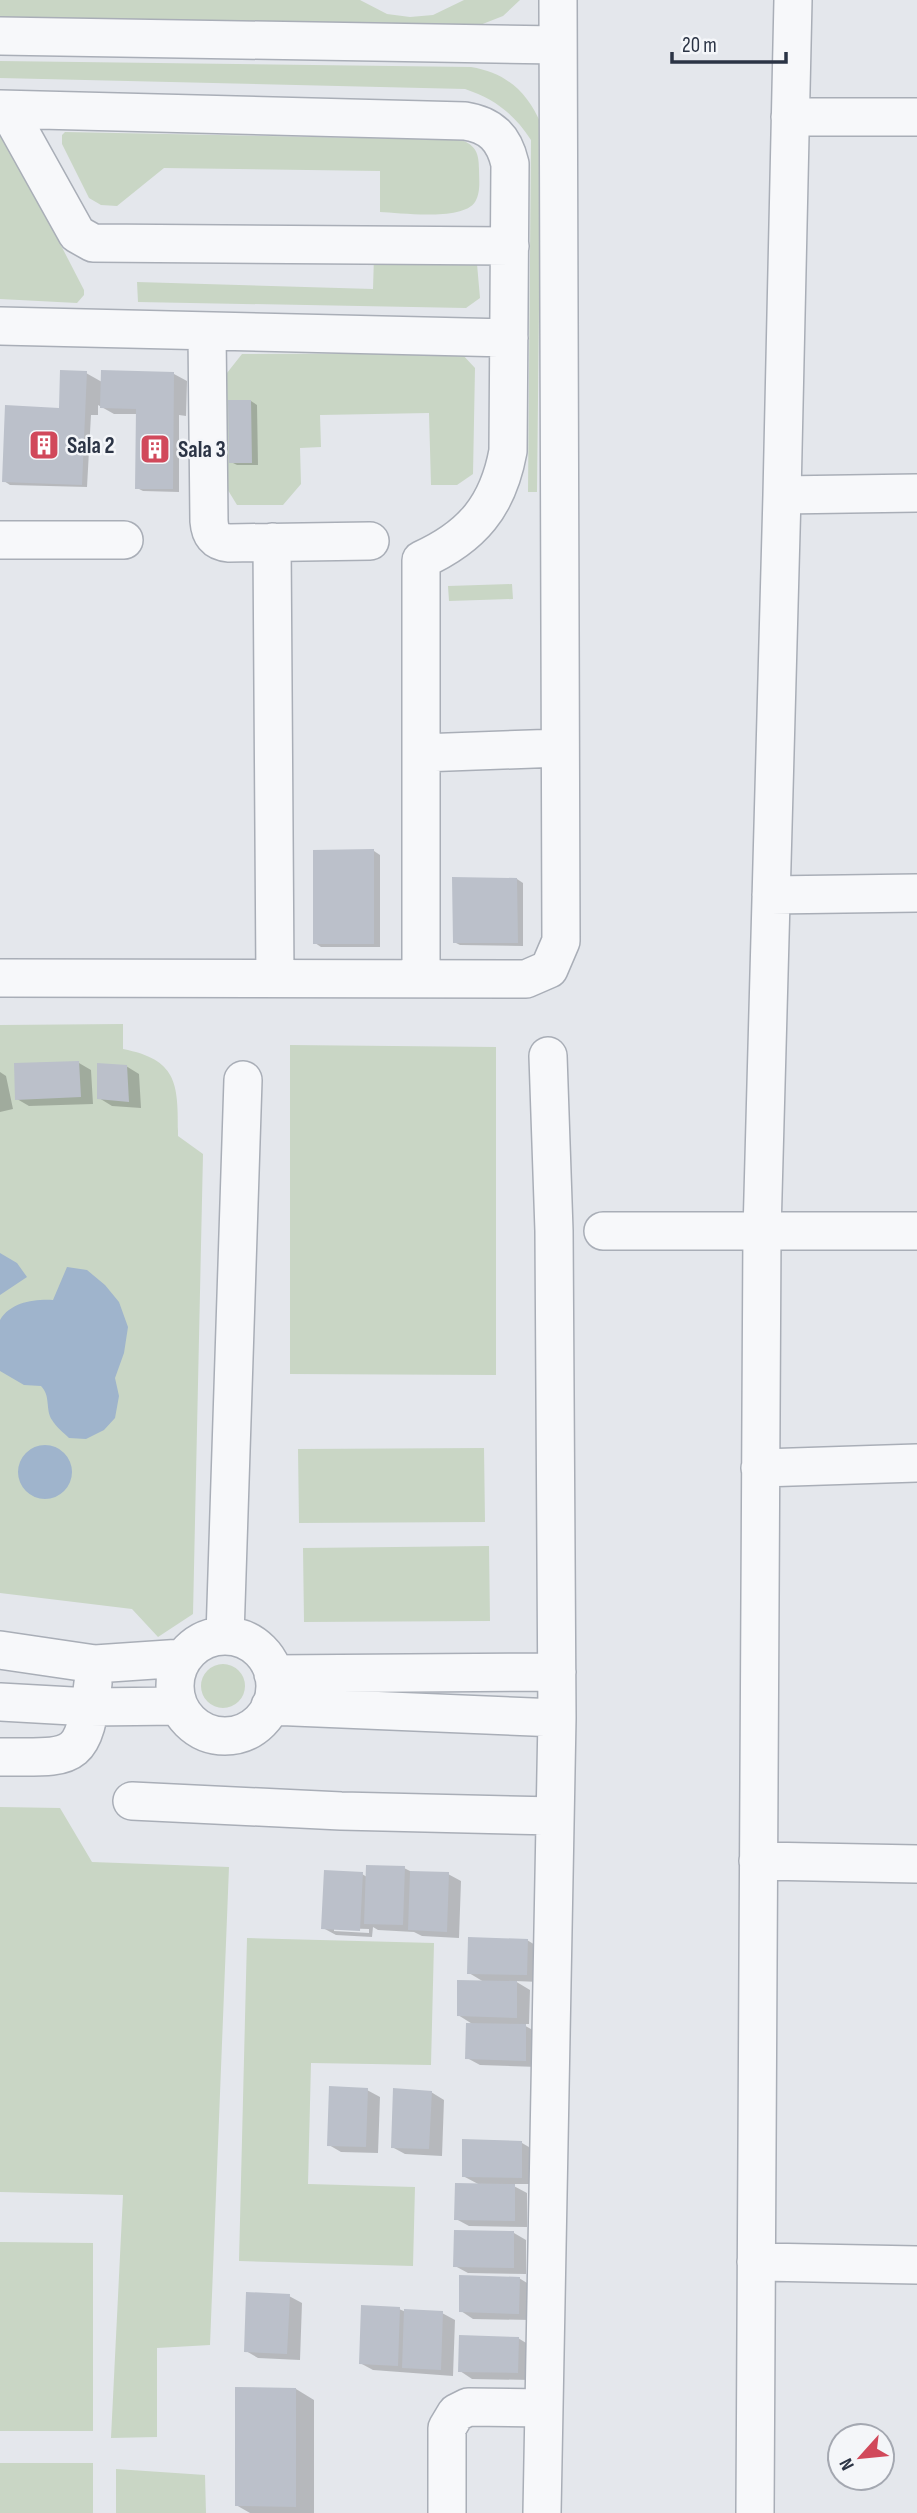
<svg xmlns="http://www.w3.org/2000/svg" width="917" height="2513" viewBox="0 0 917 2513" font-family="'Sofia Sans Condensed',sans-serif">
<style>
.green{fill:#c9d6c5}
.water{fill:#9fb4cc}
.shadow{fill:#0003;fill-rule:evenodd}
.building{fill:#bbc0ca}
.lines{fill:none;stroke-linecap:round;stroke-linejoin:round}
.minor-casing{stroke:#a9aeb7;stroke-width:40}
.minor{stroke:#f7f8fa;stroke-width:37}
.labels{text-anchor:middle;stroke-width:5;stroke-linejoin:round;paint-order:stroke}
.poi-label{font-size:23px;font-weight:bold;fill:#2b3445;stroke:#f4f6f9;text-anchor:start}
</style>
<rect width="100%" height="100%" fill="#e4e7ec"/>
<path class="green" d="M0,0h360l27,14 23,3 23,-2 31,-15h56l-17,16 -28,11 -475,-9z
M0,61l471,6c35,6 56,24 70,57l-4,368h-9l3,-352c-17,-26 -36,-41 -66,-51l-465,-11z
M0,132l3,1 81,157v5l-7,8 -77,-4z
M65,132l396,8c15,5 18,14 18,29 0,11 2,23 -4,33 -12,19 -74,11 -95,10v-41l-216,-3 -47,38 -16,-1 -12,-7 -27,-54v-9z
M374,256l103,8 3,34 -14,10 -328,-6 -1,-20 236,7z
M461,353l14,15 -2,106 -16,11h-26l-2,-72 -109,2 1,32 -21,1 1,36 -18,21h-46l-14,-23v-104l19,-24z
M512,584l1,15 -64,2 -1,-15z
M123,1024v25c56,11 55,36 55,87l25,18 -10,460 -35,23 -26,-28 -132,-16v-568z
M290,1045l206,2v328l-206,-1z
M484,1448l1,74 -186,1 -1,-74z
M489,1546l1,75 -186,1 -1,-74z
M201 1686a22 22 0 1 1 44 0a22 22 0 1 1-44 0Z
M0,1807l60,1 32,54 137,5 -19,478 -53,3v89l-46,1 12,-243 -123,-3z
M247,1938l187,5 -3,122 -120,-2 -3,121 107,3 -2,79 -174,-5z
M0,2242l93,1v188h-93z
M0,2463h93v50h-93z
M116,2469l89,6 1,38h-90z"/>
<path class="water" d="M0,1253l17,10 10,14 -27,18z
M67,1267l20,3 18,15 14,17 9,25 -4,26 -9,25 4,18 -4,22 -11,12 -18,9 -17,-1c-5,-5 -13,-11 -17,-18 -7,-11 -1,-24 -11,-34l-17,-1 -24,-14v-51c11,-18 34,-21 53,-20z
M18 1472a27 27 0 1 1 54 0a27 27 0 1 1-54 0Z"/>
<path class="shadow" d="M102,371l72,3 13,7 -1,35 -7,-1v77l-36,-1 -6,-3v-74h-23l-16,-9v10h-7l-4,72 -77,-2 -6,-4 82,-108 16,9z
M251,401l6,4 1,60h-21l-6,-3z
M374,851l6,4v92h-59l-6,-4z
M517,879l6,4v63l-63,-1 -6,-3z
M79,1063l12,7 2,34 -64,2 -12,-7z
M126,1066l13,8 2,34 -29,-2 -13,-8z
M0,1072l6,4 7,33 -13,3z
M404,1868l8,4 36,2 13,7 -2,57 -37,-2 -8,-4 -36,-2 -5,-3 -1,10 -36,-2 -13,-7 39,-54 5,3zM334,1928l35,1v4l-35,-2z
M527,1940l13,8v34l-25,-1 15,9 -1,34h-7l16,9v34l-58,-2 -13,-7 7,-33 -16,-10 26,-33 -15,-9z
M367,2090l13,7 -2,56 -37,-1 -12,-7z
M431,2092l13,8 -2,56 -37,-2 -13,-7z
M522,2143l12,7v34h-24l17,9v34l-58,-1 -13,-7 24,-34 -17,-9z
M514,2233l12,7v34l-58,-1 -13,-7z
M519,2278l13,8 -1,34 -58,-1 -12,-8z
M289,2296l13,7 -2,57 -42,-2 -12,-7z
M399,2309l7,3 36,1 13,7 -2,56 -80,-6 -13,-7z
M518,2338l13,8v34l-59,-1 -12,-8z
M296,2389l18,11v113h-64l-14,-8z"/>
<path class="building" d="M60,370l27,1 -5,114 -80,-3 3,-77 54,3z
M101,370l73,2 -1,117h-38l1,-80 -36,-1z
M228,400h23l1,63h-23z
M374,849v95h-61v-94z
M452,877l65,1 1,65h-65z
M79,1061l2,36 -66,3 -1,-37z
M97,1063l30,2 2,37 -32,-3z
M366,1865l39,1 -2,59 -39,-1z
M324,1870l39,2 -3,59 -39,-2z
M410,1871l39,1 -2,60 -39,-2z
M468,1937l60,2 -1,36 -60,-1z
M457,1980l60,1v37l-60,-2z
M466,2023l60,1v37l-61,-2z
M329,2086l39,2 -2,59 -39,-1z
M393,2088l39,3 -3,58 -38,-1z
M462,2139l60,2v37l-60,-1z
M455,2183l60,1v37l-61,-1z
M454,2230l60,1v37l-61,-1z
M459,2275l61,2 -1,37 -60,-2z
M246,2292l44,2 -3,60 -43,-2z
M361,2305l39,2 -2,59 -39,-2z
M404,2309l39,2 -2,59 -39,-2z
M459,2335l60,2 -1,36 -60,-1z
M235,2387l61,1v119l-61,-1z"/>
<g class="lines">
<g class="minor-casing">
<path id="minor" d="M0,36l558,9
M0,109l465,12c26,4 39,17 45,43l-2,287c-10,55 -36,86 -87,109v418
M8,110l69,124 16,9 417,3
M790,117h127
M0,326l509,12
M207,332l2,189c1,13 6,21 20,22l141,-2
M782,495l135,-2
M0,540h124
M272,542l3,436
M421,753l139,-5
M771,895l146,-2
M0,978l526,1 23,-10 12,-28 -3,-941
M603,1231h314
M760,1468l157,-5
M225,1636l18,-556
M175 1686a50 50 0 1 1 100 0a50 50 0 1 1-100 0Z
M0,1650l95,14 88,-6
M273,1674l284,-2
M0,1702l90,5 89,-1
M270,1706l287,12
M0,1757c73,0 84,7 93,-74
M132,1801l209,10 214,5
M758,1861l159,3
M756,2262l161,3
M447,2513v-85l9,-15 12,-6 76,1
M542,2513l15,-795 -3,-487 -6,-175
M755,2513l7,-1281 20,-737 11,-495"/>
</g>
<use href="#minor" class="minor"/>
</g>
<defs>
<g id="building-square" transform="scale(1.575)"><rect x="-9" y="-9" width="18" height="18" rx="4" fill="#d1495b" stroke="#f4f6f9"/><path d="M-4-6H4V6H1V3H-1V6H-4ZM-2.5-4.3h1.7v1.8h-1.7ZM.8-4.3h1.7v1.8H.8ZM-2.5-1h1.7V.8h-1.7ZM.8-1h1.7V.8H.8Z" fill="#fff"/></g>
</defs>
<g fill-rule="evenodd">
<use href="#building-square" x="44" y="445"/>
<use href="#building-square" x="155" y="449"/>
</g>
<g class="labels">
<g class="poi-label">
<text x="67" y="453">Sala 2</text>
<text x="178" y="457">Sala 3</text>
</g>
</g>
<g transform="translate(861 2457) rotate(243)"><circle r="33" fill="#f4f6f9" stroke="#a4a8b1" stroke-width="2"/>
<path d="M0-5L12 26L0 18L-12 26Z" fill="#d1495b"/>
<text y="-10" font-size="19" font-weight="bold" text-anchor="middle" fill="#2b3445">N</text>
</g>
<path d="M672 52v10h114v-10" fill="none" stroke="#2b3445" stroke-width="3.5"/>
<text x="682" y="52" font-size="21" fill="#2b3445" stroke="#f4f6f9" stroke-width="5" paint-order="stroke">20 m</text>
</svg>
